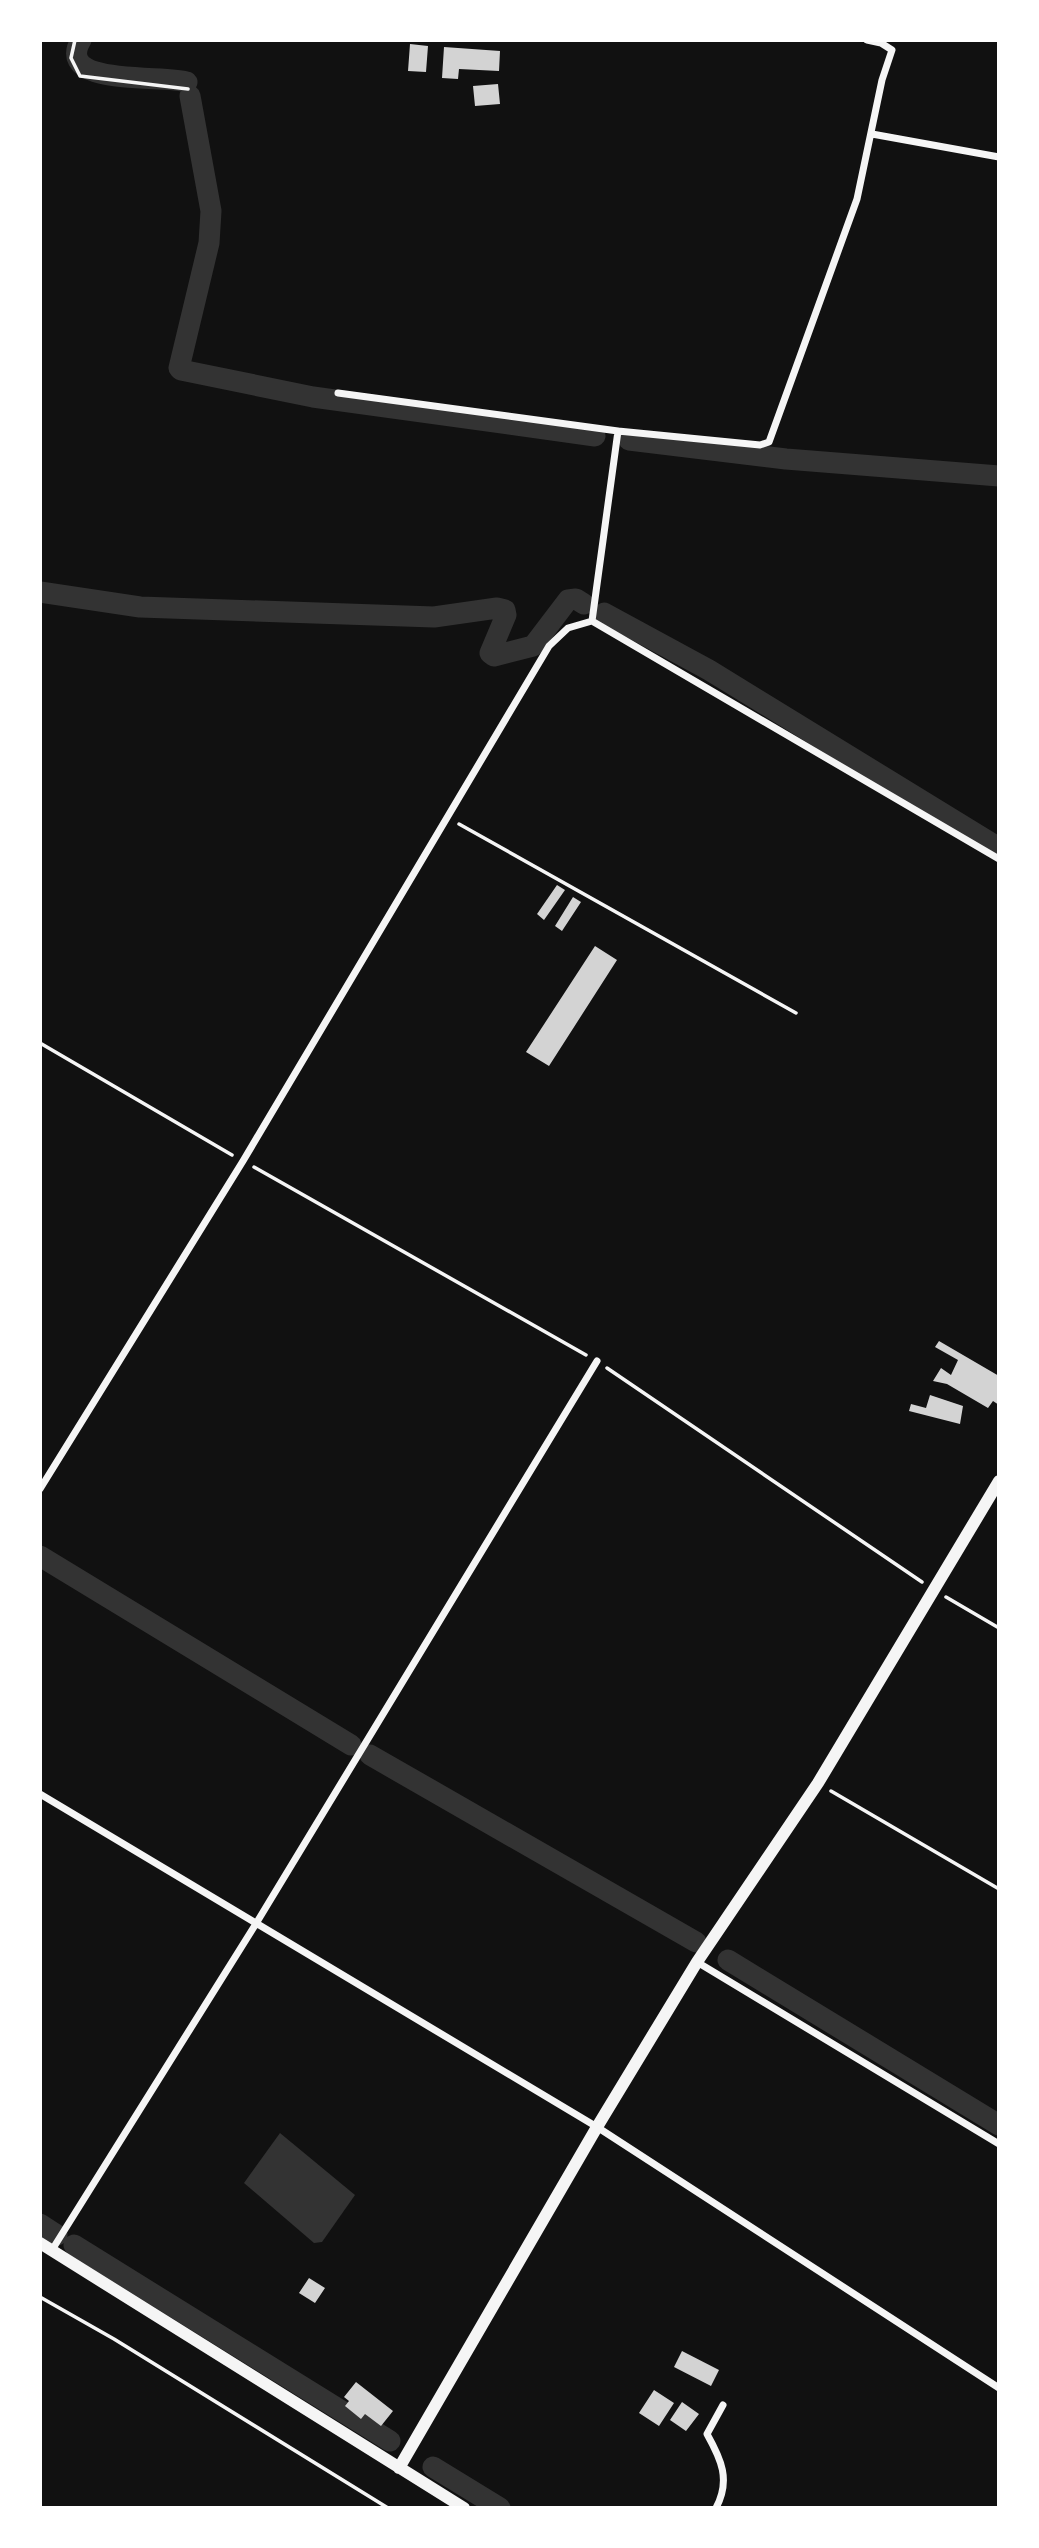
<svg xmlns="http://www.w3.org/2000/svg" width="1039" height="2548" viewBox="0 0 1039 2548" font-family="'Noto Sans',sans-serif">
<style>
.water{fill:#333}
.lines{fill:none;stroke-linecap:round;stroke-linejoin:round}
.canal{stroke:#333;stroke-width:21}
.building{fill:#d3d3d3}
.path{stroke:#f5f5f5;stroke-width:3.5}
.minor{stroke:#f5f5f5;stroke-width:7}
.tertiary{stroke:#f5f5f5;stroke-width:12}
</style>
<rect width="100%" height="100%" fill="#111"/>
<path class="water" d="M280,2133l75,62 -33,47 -8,1 -70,-60z"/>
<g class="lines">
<path class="canal" d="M81,40c-28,48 86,34 106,42
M190,96l21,115 -2,32 -30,125 2,2 132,27 282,39
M629,440l157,19 213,17
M40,592l100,15 294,10 63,-9 8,2 1,5 -16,38 4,3 39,-10 35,-46 8,-1 8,5
M604,613l105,57 290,178
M40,1556l311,189
M370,1755l326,187
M728,1960l271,165
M40,2224l17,11
M74,2245l316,196
M433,2467l67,41"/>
</g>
<path class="building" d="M410,44l18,2 -2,26 -18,-1z
M444,47l56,4 -1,20 -40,-2 -1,10 -16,-1z
M498,84l2,20 -25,2 -2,-20z
M557,885l8,5 -21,30 -7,-6z
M573,897l8,5 -19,29 -7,-5z
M595,946l22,14 -68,106 -23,-14z
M939,1341l60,35v29l-6,-4 -5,7 -41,-24 -14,-3 8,-13 10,7 7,-15 -23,-13z
M930,1395l33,11 -3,18 -51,-13 2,-7 15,4z
M309,2278l16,10 -10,15 -16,-10z
M682,2351l37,19 -8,16 -37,-19z
M356,2382l37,29 -12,15 -16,-12 -4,5 -16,-13 4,-5 -5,-4z
M654,2390l20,13 -15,23 -20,-13z
M682,2402l17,12 -13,17 -16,-11z"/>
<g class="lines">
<path class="path" d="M75,40l-4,18 9,18 108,13
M459,824l337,189
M40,1043l192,112
M254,1167l332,188
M607,1368l315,214
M946,1597l53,31
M831,1791l168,98
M40,2297l74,42 274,169"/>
<path class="minor" d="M872,134l127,23
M338,393l280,38
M592,621l407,238
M40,1489l203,-328 306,-515 19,-18 24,-7 26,-190 142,14 9,-3 88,-243 25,-119 10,-30 -11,-7 -14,-3
M40,1794l557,333 402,261
M697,1962l302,182
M52,2250l205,-328 340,-561
M716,2508c15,-28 5,-49 -9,-74l16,-29"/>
<path class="tertiary" d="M40,2243l424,265
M399,2468l198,-341 100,-165 121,-179 181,-302"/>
</g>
<rect width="1039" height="2548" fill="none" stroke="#ffffff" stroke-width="84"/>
</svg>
